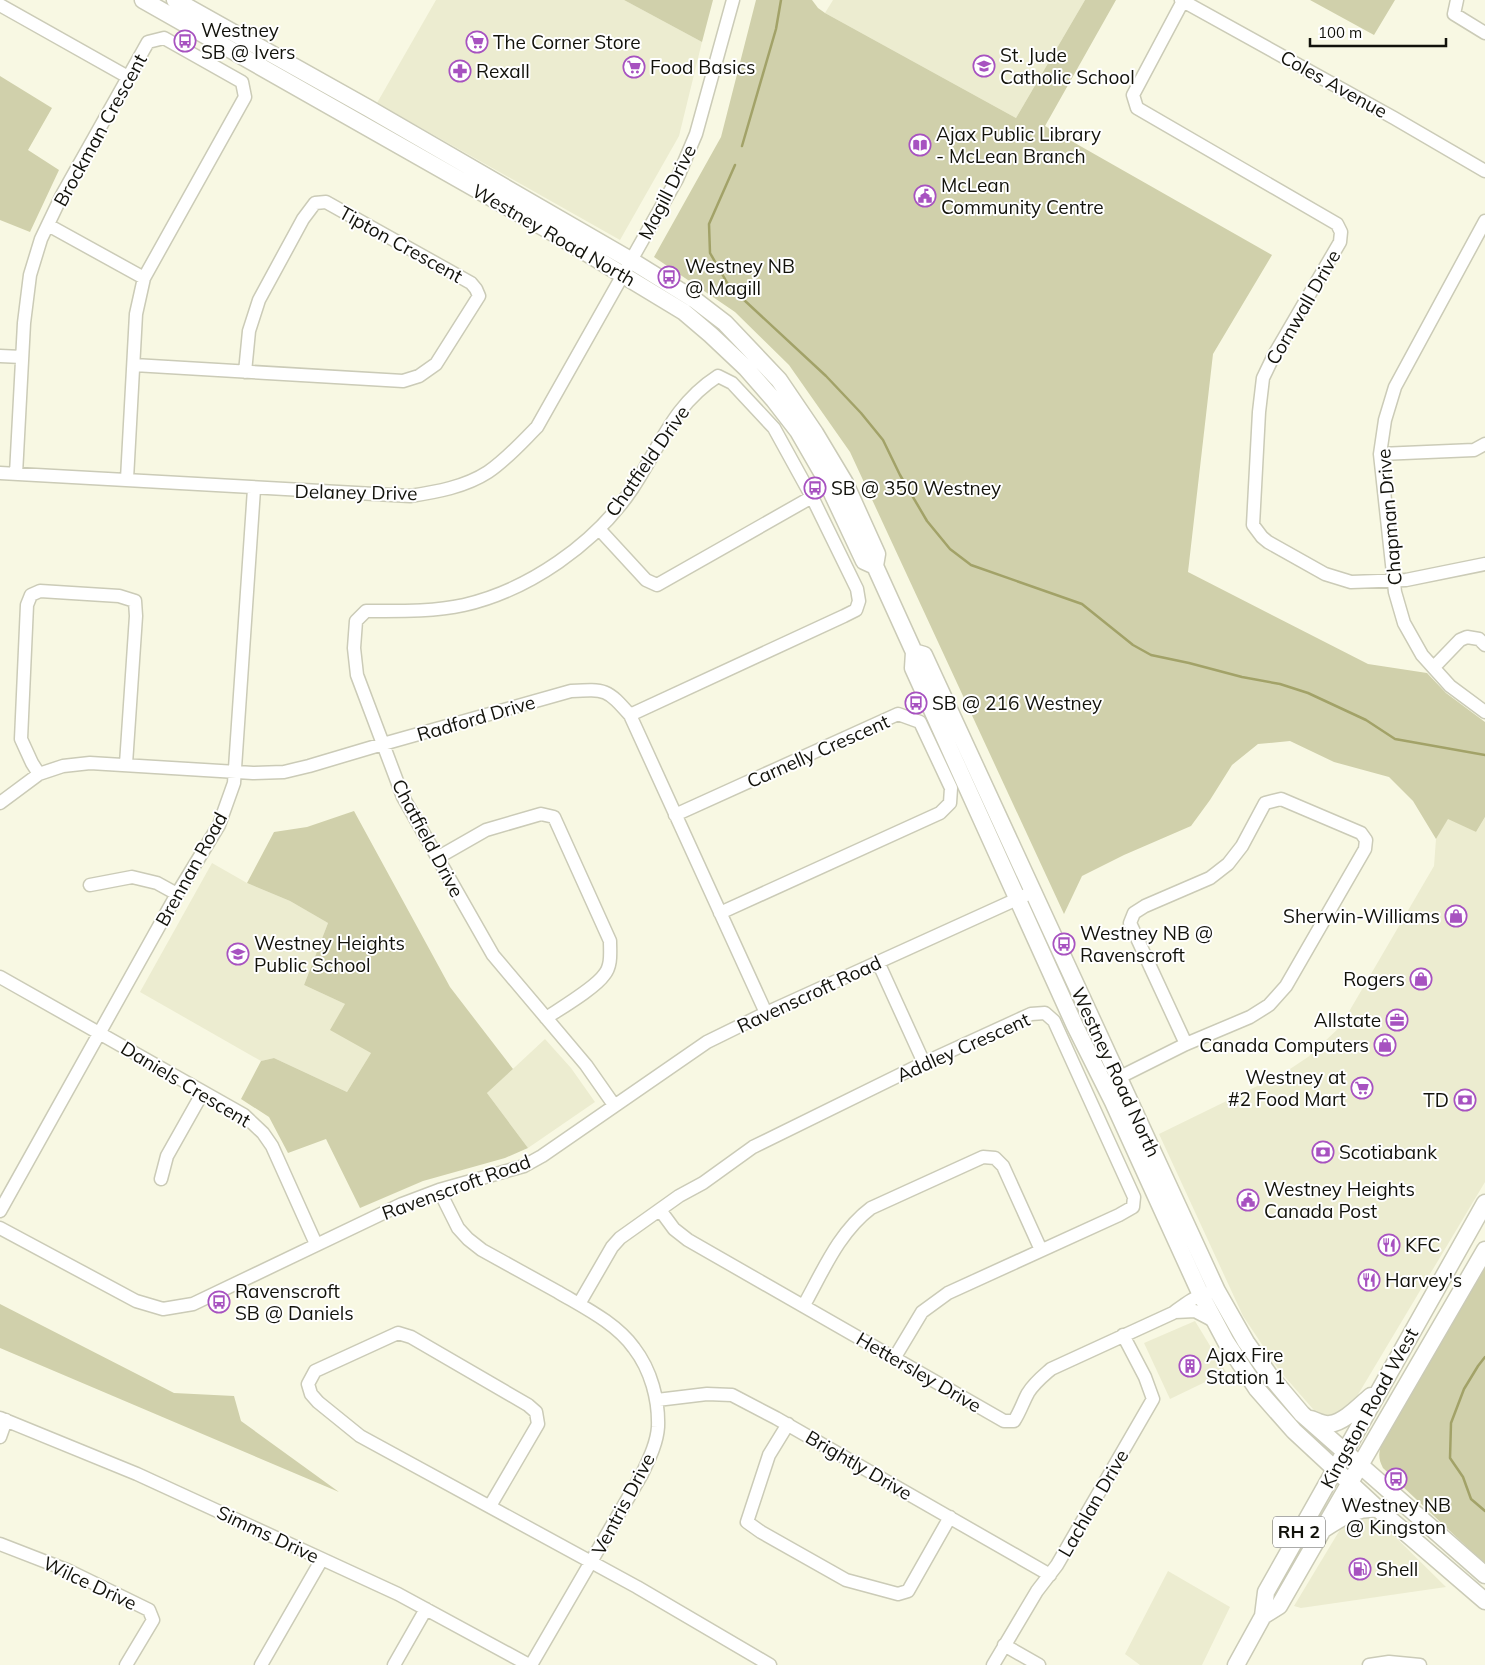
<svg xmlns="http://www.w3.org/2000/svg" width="1485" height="1665" viewBox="0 0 1485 1665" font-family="Mulish,sans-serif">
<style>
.built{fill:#ececd0}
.green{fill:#d0d0ab}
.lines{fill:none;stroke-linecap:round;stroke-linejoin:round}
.stream{stroke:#a2a268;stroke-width:2.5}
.minor-casing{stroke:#cbcbb7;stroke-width:15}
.major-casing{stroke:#cbcbb7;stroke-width:19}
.minor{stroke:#fff;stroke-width:12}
.major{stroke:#fff;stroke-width:16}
.labels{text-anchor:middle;stroke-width:4;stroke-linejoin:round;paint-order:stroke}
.shield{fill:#fff;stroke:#595954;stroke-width:1}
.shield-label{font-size:18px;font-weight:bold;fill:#12120b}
.poi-label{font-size:19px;fill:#12120b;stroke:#fff;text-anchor:start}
.street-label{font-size:19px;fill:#12120b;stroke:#fff}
</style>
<rect width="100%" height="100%" fill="#f8f8e3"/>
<path class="built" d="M436,0h188l78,42 -23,94 -59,104 -243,-137z
M833,0h252l-69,118 -191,-105z
M1485,817v365l-135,226 -15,11 -16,-3 -40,-46 -36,-54 -84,-182 125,-61 24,-16 32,-30 94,-161 2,-27 12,-21 28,14z
M212,863l35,20 43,18 38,22 -24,62 41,19 26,49 -24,39 -73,-34 -13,3 -121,-69z
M545,1039l26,29 24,34 -67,46 -41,-55z
M1195,1321l31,51 -56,27 -26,-56z
M1372,1514l74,73 -145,21 -7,-2 50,-83z
M1168,1571l62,36 -28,58h-62l-15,-11z"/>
<path class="green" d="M624,0h89l-11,42z
M756,0h56l6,8 7,5 191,105 69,-118h31l-71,126 227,129 -59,99 -25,218 180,92 59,9 19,20 39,29v95l-9,15 -28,-13 -12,20 -23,-38 -24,-24 -55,-15 -44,-21 -32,3 -26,21 -22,35 -19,26 -67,29 -42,21 -18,38 -214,-462 -61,-87 -54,-53 -81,-55 67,-120z
M1310,0h85l-21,35z
M0,76l52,32 -24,42 31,20 -29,62 -30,-12z
M354,811l96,176 63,82 -26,24 41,55 -23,10 -82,23 -63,27 -34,-69 -38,14 -19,-36 -28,-18 20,-38 13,-3 73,34 24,-39 -41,-23 15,-26 -41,-19 24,-62 -38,-22 -43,-18 27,-51 33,-5z
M1485,1266v298l-102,-96c-4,-8 -5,-13 -2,-22z
M0,1304l174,89 60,3 7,25 98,71 -339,-144z"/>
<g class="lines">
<path class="stream" d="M742,146l34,-117 5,-29
M735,165l-26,59 1,29 19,33 97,90 35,37 22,27 17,35 27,46 23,28 21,16 111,39 51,41 18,10 38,8 53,14 38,7 28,9 58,27 29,19 90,16
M1485,1357l-7,9 -14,23 -13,34 -1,35 13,19 8,22 14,12"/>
<g class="minor-casing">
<path id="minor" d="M1181,0l213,118 91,53
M1457,0l-3,14 31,19
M1183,1l-50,94 4,13 200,116 4,8 -1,10 -66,113 -11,23 -4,34 -6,113 9,12 6,5 57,32 26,8 55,-2 79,-16
M0,5l128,72
M1485,221l-90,166 -10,33 -5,34 15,138 9,31 18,32 28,31 35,26
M48,225l96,53
M0,356l22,1
M134,365l269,16 16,-5 17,-12 43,-68 -3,-7 -5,-6 -145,-81 -11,1 -12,16 -44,81 -10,31 -4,41
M1380,454l94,-4 11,-6
M0,473l410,23c26,-4 55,-9 78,-24 18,-12 33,-29 49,-45l140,-248 19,-45 37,-134
M16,474l8,-151 6,-48 11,-36 21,-44 86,-153 16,-4 78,44 3,15 -101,181 -8,36 -9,165
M599,529l47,51 11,5 155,-88
M1434,667l26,-27 7,-3 12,2 6,6
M39,774l-7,-11 -11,-24 6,-134 4,-10 9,-4 79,5 16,5 1,15 -10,148
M0,803l39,-29 24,-8 27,-3 163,10 31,-1 25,-6 74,-22 188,-53c35,-2 36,-2 59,24l136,298
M675,815l223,-101 22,8 31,66 -1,15 -10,10 -220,100
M437,858l49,-28 55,-16 13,3 56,124c0,11 2,25 -6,34 -9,13 -43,33 -58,43
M90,885l42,-8 25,6 20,11
M878,962l46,101
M0,977l244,138 19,18 9,13 44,98
M1112,1081l74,-37 64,-27 19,-12 17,-19 79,-137 1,-9 -5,-7 -80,-34 -16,4 -23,43 -14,18 -18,14 -65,28 -11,7 -4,10 56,121
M614,1105l-28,-40 -93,-110 -90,-158 -46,-122 -3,-27 2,-27 10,-10c33,0 66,1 98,-6 65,-15 131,-61 168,-116 28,-42 41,-84 86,-113l14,7 42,45 38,69 45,92 2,12 -3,9 -12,6 -214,99
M161,1179l6,-23 36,-64
M439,1190l19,38 10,11 14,11c25,14 51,28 76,42 27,16 58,31 76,56 17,22 25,52 24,79 -1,16 -9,32 -16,47l-111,191
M660,1210l14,19 14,11 316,181h10c6,-9 9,-19 14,-28 6,-10 15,-17 23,-24l122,-56c11,-8 22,-17 35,-20
M0,1211l177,-317 42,-69 15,-42 20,-294
M0,1228l136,73 27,8 30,-5 209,-100 37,-14 85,-24 18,-10 165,-114 59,-29 260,-118
M579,1304l33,-57 8,-9 59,-42 24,-13 50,-36 171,-84 107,-49 14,-1 9,8 80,176 -1,10 -14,8 -171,78 -26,19 -27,45
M804,1305c19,-34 35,-73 67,-97l112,-51 12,1 8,8 38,84
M1175,1312l20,-1 19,10
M657,1400l50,-6 25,1 44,23 274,157
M0,1418l137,56 185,85 76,35 131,71
M788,1424l-19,31 -22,67 14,10 85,48 52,14 10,-3 42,-74
M0,1437l6,-17
M490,1506l48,-82 -2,-12 -8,-7 -117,-68 -13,-4 -83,38 -7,13 3,10 7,8 42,34 277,151 133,78
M0,1544l67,26 82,40 4,10 -27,45
M1004,1645l35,20
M261,1665l61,-106
M394,1665l32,-56
M993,1665l44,-74 20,-26 96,-166 -8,-22 -22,-42
M1369,1665l20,-3 31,3"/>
</g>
<g class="major-casing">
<path id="major" d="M143,0l414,235 127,77 27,23 35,33 28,32 24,31 26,45 40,85 11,5
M175,0l193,108 264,153 63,39 30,23 54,57 36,53 30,50 32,71 -2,12 39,86 -1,16 162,358 38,76 88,193 25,47 31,47 37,42 84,78 107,92
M914,652l10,3 293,636 29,51 24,34 32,38 183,161
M1311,1419c6,2 12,6 19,5 15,-2 30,-19 41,-28
M1324,1529c19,-12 31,-22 54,-20
M1263,1616l16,-10c68,-119 137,-238 206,-356
M1236,1665l27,-49 3,-24 219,-389"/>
</g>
<use href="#minor" class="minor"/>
<use href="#major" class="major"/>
</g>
<defs>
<g id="bus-ring" transform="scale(1.125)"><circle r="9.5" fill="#fff" stroke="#a752c0" stroke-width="1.5"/><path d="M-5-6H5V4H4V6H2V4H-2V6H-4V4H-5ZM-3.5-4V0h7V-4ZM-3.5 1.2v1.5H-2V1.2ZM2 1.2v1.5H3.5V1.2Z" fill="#a752c0"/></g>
<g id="supermarket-ring" transform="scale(1.125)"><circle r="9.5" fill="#fff" stroke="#a752c0" stroke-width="1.5"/><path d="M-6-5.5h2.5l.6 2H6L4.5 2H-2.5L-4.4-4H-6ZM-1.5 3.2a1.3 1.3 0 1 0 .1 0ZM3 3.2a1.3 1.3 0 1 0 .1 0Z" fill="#a752c0"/></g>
<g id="school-ring" transform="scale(1.125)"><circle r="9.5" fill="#fff" stroke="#a752c0" stroke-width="1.5"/><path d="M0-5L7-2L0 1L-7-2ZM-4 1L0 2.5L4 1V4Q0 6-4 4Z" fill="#a752c0"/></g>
<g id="pharmacy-ring" transform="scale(1.125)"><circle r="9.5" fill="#fff" stroke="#a752c0" stroke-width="1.5"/><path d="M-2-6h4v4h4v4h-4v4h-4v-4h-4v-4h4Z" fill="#a752c0"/></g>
<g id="library-ring" transform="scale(1.125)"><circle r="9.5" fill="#fff" stroke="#a752c0" stroke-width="1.5"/><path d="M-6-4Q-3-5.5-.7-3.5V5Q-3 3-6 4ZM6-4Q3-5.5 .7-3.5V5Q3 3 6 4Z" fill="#a752c0"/></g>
<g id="civic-ring" transform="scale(1.125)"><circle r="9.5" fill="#fff" stroke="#a752c0" stroke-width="1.5"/><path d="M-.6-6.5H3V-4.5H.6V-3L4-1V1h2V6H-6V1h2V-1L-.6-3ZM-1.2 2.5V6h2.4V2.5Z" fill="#a752c0"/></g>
<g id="shop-ring" transform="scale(1.125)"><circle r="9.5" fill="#fff" stroke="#a752c0" stroke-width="1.5"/><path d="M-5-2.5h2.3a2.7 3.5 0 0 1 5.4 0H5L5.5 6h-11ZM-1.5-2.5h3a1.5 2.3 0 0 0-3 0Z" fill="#a752c0"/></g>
<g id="office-ring" transform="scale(1.125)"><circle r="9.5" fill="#fff" stroke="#a752c0" stroke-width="1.5"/><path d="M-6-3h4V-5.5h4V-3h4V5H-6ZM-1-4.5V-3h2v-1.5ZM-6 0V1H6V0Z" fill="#a752c0"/></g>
<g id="bank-ring" transform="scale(1.125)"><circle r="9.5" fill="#fff" stroke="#a752c0" stroke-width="1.5"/><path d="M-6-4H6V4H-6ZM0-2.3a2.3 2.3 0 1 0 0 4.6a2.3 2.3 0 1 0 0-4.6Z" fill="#a752c0"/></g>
<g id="restaurant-ring" transform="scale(1.125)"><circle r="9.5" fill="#fff" stroke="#a752c0" stroke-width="1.5"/><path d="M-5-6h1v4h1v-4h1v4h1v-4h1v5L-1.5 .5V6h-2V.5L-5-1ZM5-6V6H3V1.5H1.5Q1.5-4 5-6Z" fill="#a752c0"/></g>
<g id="building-ring" transform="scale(1.125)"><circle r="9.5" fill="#fff" stroke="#a752c0" stroke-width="1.5"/><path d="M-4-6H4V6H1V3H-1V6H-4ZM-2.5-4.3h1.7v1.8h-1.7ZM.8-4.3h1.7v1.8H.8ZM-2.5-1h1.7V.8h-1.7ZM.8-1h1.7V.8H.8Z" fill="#a752c0"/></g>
<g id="fuel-ring" transform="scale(1.125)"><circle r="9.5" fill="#fff" stroke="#a752c0" stroke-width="1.5"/><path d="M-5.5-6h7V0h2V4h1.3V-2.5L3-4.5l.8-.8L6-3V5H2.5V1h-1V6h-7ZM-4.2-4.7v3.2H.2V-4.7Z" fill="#a752c0"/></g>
</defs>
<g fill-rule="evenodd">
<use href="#bus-ring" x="185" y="41"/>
<use href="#supermarket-ring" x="477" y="42"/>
<use href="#school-ring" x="984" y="66"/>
<use href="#supermarket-ring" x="634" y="67"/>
<use href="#pharmacy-ring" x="460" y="71"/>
<use href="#library-ring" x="920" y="145"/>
<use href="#civic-ring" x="925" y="196"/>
<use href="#bus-ring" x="669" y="277"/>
<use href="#bus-ring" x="815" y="488"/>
<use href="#bus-ring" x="916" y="703"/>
<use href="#shop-ring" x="1456" y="916"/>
<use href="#bus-ring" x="1064" y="944"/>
<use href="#school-ring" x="238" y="954"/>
<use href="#shop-ring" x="1421" y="979"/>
<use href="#office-ring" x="1397" y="1020"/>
<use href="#shop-ring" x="1385" y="1045"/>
<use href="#supermarket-ring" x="1362" y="1088"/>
<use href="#bank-ring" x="1465" y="1100"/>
<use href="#bank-ring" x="1323" y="1152"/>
<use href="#civic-ring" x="1248" y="1200"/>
<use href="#restaurant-ring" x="1389" y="1245"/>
<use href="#restaurant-ring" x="1369" y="1280"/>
<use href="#bus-ring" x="219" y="1302"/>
<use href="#building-ring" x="1190" y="1366"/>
<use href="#bus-ring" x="1396" y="1479"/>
<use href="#fuel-ring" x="1360" y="1569"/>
</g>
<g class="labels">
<rect class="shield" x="1273" y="1516.5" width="52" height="31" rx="4"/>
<g class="shield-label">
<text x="1299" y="1538">RH 2</text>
</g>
<g class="poi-label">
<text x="201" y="37">Westney<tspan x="201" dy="22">SB @ Ivers</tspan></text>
<text x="493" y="49">The Corner Store</text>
<text x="1000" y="62">St. Jude<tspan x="1000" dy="22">Catholic School</tspan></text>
<text x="650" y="74">Food Basics</text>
<text x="476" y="78">Rexall</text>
<text x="936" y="141">Ajax Public Library<tspan x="936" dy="22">- McLean Branch</tspan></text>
<text x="941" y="192">McLean<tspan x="941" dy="22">Community Centre</tspan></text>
<text x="685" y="273">Westney NB<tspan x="685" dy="22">@ Magill</tspan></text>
<text x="831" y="495">SB @ 350 Westney</text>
<text x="932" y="710">SB @ 216 Westney</text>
<text x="1440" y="923" text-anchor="end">Sherwin-Williams</text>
<text x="1080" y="940">Westney NB @<tspan x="1080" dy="22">Ravenscroft</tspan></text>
<text x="254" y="950">Westney Heights<tspan x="254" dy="22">Public School</tspan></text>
<text x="1405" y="986" text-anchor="end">Rogers</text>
<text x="1381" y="1027" text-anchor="end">Allstate</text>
<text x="1369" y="1052" text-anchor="end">Canada Computers</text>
<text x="1346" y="1084" text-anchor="end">Westney at<tspan x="1346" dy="22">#2 Food Mart</tspan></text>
<text x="1449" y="1107" text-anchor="end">TD</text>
<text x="1339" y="1159">Scotiabank</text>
<text x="1264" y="1196">Westney Heights<tspan x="1264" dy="22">Canada Post</tspan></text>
<text x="1405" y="1252">KFC</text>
<text x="1385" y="1287">Harvey's</text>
<text x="235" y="1298">Ravenscroft<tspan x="235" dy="22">SB @ Daniels</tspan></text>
<text x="1206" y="1362">Ajax Fire<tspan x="1206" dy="22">Station 1</tspan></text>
<text x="1396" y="1512" text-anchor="middle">Westney NB<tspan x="1396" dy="22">@ Kingston</tspan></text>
<text x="1376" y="1576">Shell</text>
</g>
<g class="street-label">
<text transform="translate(1334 84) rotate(29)" y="7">Coles Avenue</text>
<text transform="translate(100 130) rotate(-61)" y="7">Brockman Crescent</text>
<text transform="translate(667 192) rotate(-63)" y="7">Magill Drive</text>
<text transform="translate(554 235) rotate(30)" y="7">Westney Road North</text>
<text transform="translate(401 244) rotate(29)" y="7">Tipton Crescent</text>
<text transform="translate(1303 307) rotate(-60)" y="7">Cornwall Drive</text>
<text transform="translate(647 461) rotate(-55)" y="7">Chatfield Drive</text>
<text transform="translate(356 492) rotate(1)" y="7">Delaney Drive</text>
<text transform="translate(1389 517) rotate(-95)" y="7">Chapman Drive</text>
<text transform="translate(476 718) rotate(-16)" y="7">Radford Drive</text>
<text transform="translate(818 751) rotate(-24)" y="7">Carnelly Crescent</text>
<text transform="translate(428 838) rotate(62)" y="7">Chatfield Drive</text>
<text transform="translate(191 869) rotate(-61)" y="7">Brennan Road</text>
<text transform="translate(809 994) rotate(-25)" y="7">Ravenscroft Road</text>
<text transform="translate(963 1047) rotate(-24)" y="7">Addley Crescent</text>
<text transform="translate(1116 1072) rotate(65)" y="7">Westney Road North</text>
<text transform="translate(186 1084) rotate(31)" y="7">Daniels Crescent</text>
<text transform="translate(456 1187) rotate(-20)" y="7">Ravenscroft Road</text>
<text transform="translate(919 1372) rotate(30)" y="7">Hettersley Drive</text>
<text transform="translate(1369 1408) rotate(-61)" y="7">Kingston Road West</text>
<text transform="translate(859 1465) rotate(30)" y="7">Brightly Drive</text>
<text transform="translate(1093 1503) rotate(-60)" y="7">Lachlan Drive</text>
<text transform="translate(623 1504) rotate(-62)" y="7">Ventris Drive</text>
<text transform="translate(268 1534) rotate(25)" y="7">Simms Drive</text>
<text transform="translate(90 1583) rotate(25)" y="7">Wilce Drive</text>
</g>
</g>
<path d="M1310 38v8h136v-8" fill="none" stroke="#12120b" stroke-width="2.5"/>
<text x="1318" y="38" font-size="15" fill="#12120b" stroke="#ffffff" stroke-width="4" paint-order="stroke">100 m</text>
</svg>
